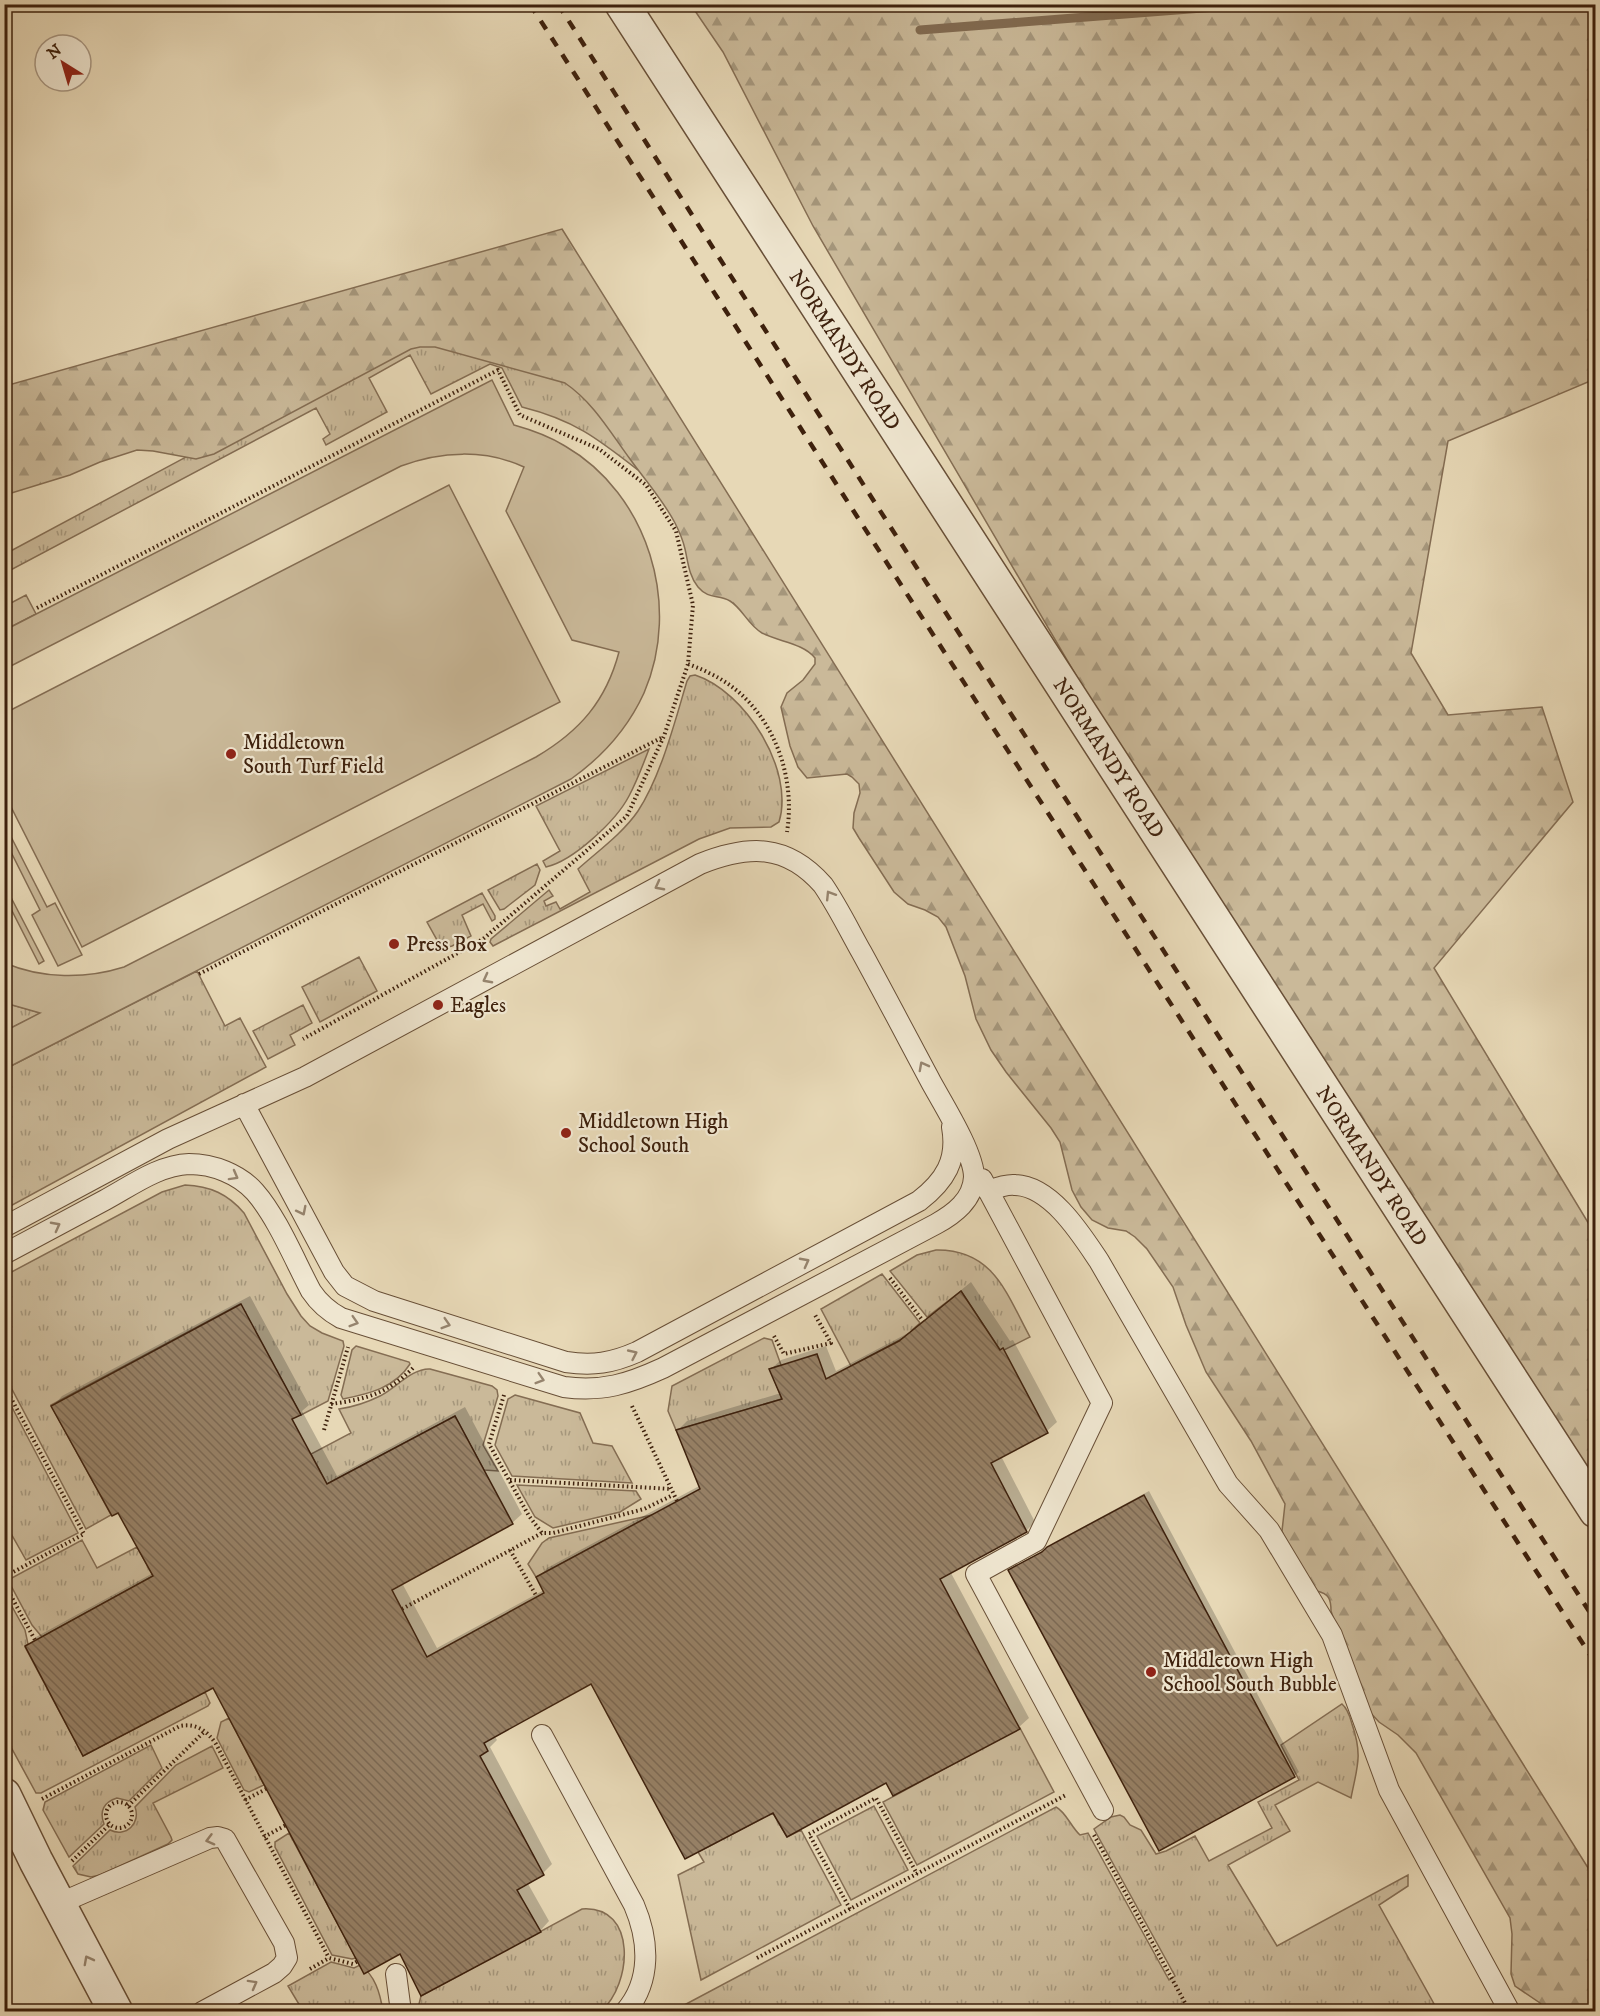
<svg xmlns="http://www.w3.org/2000/svg" width="1600" height="2016" viewBox="0 0 1600 2016" font-family="'IM FELL DW Pica',serif">
<style>
.grass{fill:url(#grass-tufts);stroke:#846d53;stroke-width:1.5}
.forest{fill:url(#forest-firs);stroke:#846d53;stroke-width:1.5}
.pitch{fill:#cab999;stroke:#846d53;stroke-width:1.5}
.shadow{fill:#0003}
.lines{fill:none;stroke-linecap:round;stroke-linejoin:round}
.stream{stroke:#816a50;stroke-width:9}
.building{fill:url(#building-back-hatch);stroke:#3e210d;stroke-width:1.5}
.lane-casing{stroke:#684f37;stroke-width:22}
.street-casing{stroke:#684f37;stroke-width:36}
.path{stroke:#3e210d;stroke-width:4;stroke-dasharray:1.5 3;stroke-linecap:butt}
.lane{stroke:#efe6d0;stroke-width:20}
.street{stroke:#efe6d0;stroke-width:33}
.rail{stroke:#3e210d;stroke-width:4.5;stroke-dasharray:10 10;stroke-linecap:butt}
.oneway{stroke:#96846e}
.poi-dot{fill:#8f2418;stroke:#efe6d0;stroke-width:2}
.labels{text-anchor:middle;stroke-width:4.5;stroke-linejoin:round;paint-order:stroke}
.street-label{font-size:21px;fill:#3e210d;stroke:#efe6d0}
.poi-label{font-size:21px;fill:#3e210d;stroke:#efe6d0;text-anchor:start}
</style>
<defs>
<pattern id="grass-tufts" width="24" height="20" patternUnits="userSpaceOnUse" patternTransform="scale(1.5)"><rect width="24" height="20" fill="#cab999"/><path d="M3 7l-1-3M5 7V3M7 7l1-3M15 17l-1-3M17 17v-4M19 17l1-3" fill="none" stroke="#a5967b"/></pattern>
<pattern id="forest-firs" width="22" height="20" patternUnits="userSpaceOnUse" patternTransform="scale(1.5)"><rect width="22" height="20" fill="#cab999"/><path d="M5 1l3.5 6h-7zM16 11l3.5 6h-7z" fill="#a5967b"/></pattern>
<pattern id="building-back-hatch" width="6" height="6" patternUnits="userSpaceOnUse" patternTransform="scale(1.5)"><rect width="6" height="6" fill="#968065"/><path d="M-1 5l2 2M0 0l6 6M5-1l2 2" fill="none" stroke="#7c6852"/></pattern>
</defs>
<rect width="100%" height="100%" fill="#e7d8b6"/>
<filter id="stains"><feTurbulence type="fractalNoise" baseFrequency=".00333" numOctaves="4"/><feColorMatrix values="0 0 0 0 .2 0 0 0 0 .09 0 0 0 0 .02 0 0 0 .5 -.17"/></filter>
<radialGradient id="worn" r=".72"><stop offset=".6" stop-color="#630" stop-opacity="0"/><stop offset="1" stop-color="#630" stop-opacity=".3"/></radialGradient>
<path class="grass" d="M410,337l180,50 48,83c-41,-32 -64,-50 -116,-63l-20,-39 -12,-4 -59,30 -21,-39 -41,23 18,34 -61,33 -3,-6 7,-5 -14,-26 -311,165v-19z
M4,593l7,10 15,-8 10,19 -31,16z
M695,675c50,16 100,95 84,147l-8,5 -41,1 -31,11 -206,107 -3,-4 1,-3 58,-49 4,6 -9,5 2,5 10,-4 4,7 30,-17 -12,-23c20,-18 45,-36 60,-58 23,-35 37,-90 49,-130l3,-5z
M649,749c-6,16 -12,32 -20,47 -13,25 -56,65 -83,71l-3,-6 17,-10 -24,-45z
M537,864l3,6 -5,15 -31,24 -4,1 -12,-20z
M482,893l13,23v3l-3,2 -9,-17 -21,11 9,21 -19,10 -10,3 -15,-27z
M359,957l18,34 -57,31 -18,-35z
M197,971l28,55 15,-8 26,49 -261,142v-140z
M5,1003l36,10 -36,18z
M303,1005l9,18 -22,12 5,10 -27,14 -15,-28z
M185,1185c25,1 43,9 59,28l43,81 14,22 9,10 12,7 21,8 1,5 -16,55 -27,14 -61,-111 -189,101 60,110 -25,14 -81,-153 -1,-100 158,-84z
M936,1250c58,-1 71,45 94,87l-26,13 -1,-2 -3,2 -39,-59 -34,26 -37,-46 27,-16z
M882,1274l38,49 -8,7 1,3 -62,33 -30,-57z
M764,1338l8,2 9,25 -11,4 12,30 -106,31 -8,-19 4,-25z
M356,1346l53,16 1,2c-15,24 -42,30 -67,35l-2,-4 11,-45z
M430,1369l62,17 5,4 1,6 -15,49 15,26 -14,-1 -29,-54 -128,68 -16,-30 40,-21 -12,-24c14,-2 27,-6 41,-13 15,-7 32,-28 50,-27z
M5,1394l73,139 -52,27 -21,-37z
M515,1395l65,18 13,30 19,3 20,37 -120,-7 -17,-31 13,-46z
M517,1485l119,6 5,8 -21,13 -67,16 -18,-11z
M652,1515l-116,62 -8,-13 14,-21 7,-5z
M82,1540l15,28 40,-21 16,29 -111,61 -10,-12 -24,-45z
M4,1592l21,38 3,14 -3,3 58,109 122,-64 5,11 -2,3 -167,87h-5l-31,-57z
M1342,1704c6,5 8,13 10,20 11,32 5,43 -1,74l-33,-16 -43,23 15,26 -62,34 49,81 131,-71v11l-29,19 59,106h-765l383,-204c10,5 15,20 24,28l8,-2 81,147 6,-4 -81,-147 17,-12 9,-2 4,2 6,8 11,5 15,24 10,-3 29,-15 14,25 63,-33 -14,-26 41,-22 -18,-35z
M229,1718l35,67 -15,7 -5,-2 -27,-52 4,-16z
M1020,1728l34,64 -137,73 -34,-63z
M151,1745l11,23 -33,33 -12,-3c-13,4 -18,13 -13,26l-35,33 -26,-47 2,-8z
M212,1746l11,22 -70,35 18,34 1,3 -4,4 -68,31 -9,2 -13,-3 -5,-8 37,-36c16,8 31,-7 25,-23l41,-42z
M874,1806l34,64 -57,30 -34,-64z
M773,1813l14,24 14,-7 40,75 -140,75 -23,-105 26,-13 -6,-10z
M289,1833l67,125 -4,1 -20,-4 -57,-108v-5z
M582,1909c56,-4 50,76 19,102l-184,1 4,-16z
M331,1962l23,6 6,-3c15,10 20,28 23,46h-80l-15,-25z"/>
<path class="forest" d="M691,5h904v374l-147,62 -37,212 37,62 94,-8 31,95 -139,166 161,266v244l-329,-478 -453,-774 -90,-174z
M562,229l1033,1650v132h-48l-7,-8 -25,-17 -4,-12 1,-40 -2,-16 -94,-165 -18,-18 -19,-13 -12,-13 -12,-26 -24,-72c0,-12 -2,-17 -14,-20l-29,-41 -6,-19 3,-27 -34,-63 -45,-69 -20,-47 -13,-38 -26,-38 -12,-12 -9,-6 -18,-3 -16,-8 -11,-13 -9,-17 -12,-48 -9,-14 -45,-56 -15,-22 -15,-31 -11,-43 -19,-49 -8,-10 -13,-7 -17,-6 -14,-12 -35,-54 -6,-10 1,-15 6,-20 -1,-9 -7,-7 -5,-3 -40,4 -9,-11 -8,-21 -9,-39 6,-14 16,-13 12,-16v-6c-12,-15 -36,-16 -53,-25 -15,-9 -19,-24 -32,-32 -12,-7 -21,-1 -32,-14 -9,-11 -10,-25 -13,-38 -2,-9 -6,-18 -10,-26 -12,-23 -30,-43 -45,-64 -20,-27 -36,-56 -65,-76l-130,-36h-15l-9,2 -197,105 -18,5 -43,-8 -16,-1 -37,12 -30,13 -65,20v-109z"/>
<path class="pitch" d="M492,380l22,45c18,5 35,11 51,21 83,48 117,159 79,247 -16,35 -42,64 -73,86l-566,290v-38l35,-18 -35,-10v-40c37,16 81,16 119,4l412,-210c44,-26 70,-56 83,-105l-47,-12 -66,-129 18,-44c-39,-18 -83,-16 -123,-1l-396,203v-39z
M449,485l111,217 -478,245 -77,-152v-82z
M5,825l42,82 8,-4 27,52 -24,11 -26,-51 8,-5 -35,-70z
M4,884l40,77 -5,3 -34,-67z"/>
<path class="shadow" d="M971,1282l39,59 3,-1 44,82 -10,9 -46,25 34,66 -9,9 -75,42 78,145 -10,9 -125,67 -7,-13 -113,30 -182,-129 -98,53 3,5 -7,7 62,117 -9,9 -16,9 22,39 -9,10 -139,21 -188,-266 -186,-39 9,-10 117,-64 -34,-62 -66,-105 9,-10 188,-100 59,109 -7,6 35,65 128,-69 57,107 -10,9 -110,60 35,65 107,-58 -6,-12 9,-10 154,-83 -23,-55 9,-9 94,-28 -10,-24 10,-9 45,-14 10,25 74,-39z
M1149,1491l150,281 -5,4 -284,-206 5,-4 33,-18 5,-5z"/>
<g class="lines">
<path class="stream" d="M920,30l334,-26"/>
</g>
<path class="building" d="M961,1291l39,59 3,-2 45,85 -57,30 36,69 -87,47 80,150 -127,67 -7,-13 -99,54 -14,-24 -88,46 -94,-175 -107,59 4,8 -8,5 64,119 -27,15 24,42 -120,64 -21,-42 -36,20 -151,-286 -130,68 -58,-110 128,-70 -35,-63 -6,3 -61,-110 190,-102 60,111 -9,4 35,65 128,-68 58,108 -121,66 35,67 117,-64 -8,-16 164,-88 -24,-59 106,-31 -13,-30 48,-15 9,25 73,-38z
M1144,1495l151,282 -136,74 -151,-281 34,-18 5,-5z"/>
<g class="lines">
<g class="lane-casing">
<path id="lane" d="M244,1104l90,168 11,14 29,15 192,61c27,4 46,1 71,-10l282,-151c26,-20 39,-41 33,-74
M982,1179l120,224 -66,138 -60,33 127,236
M988,1191c8,-3 18,-7 27,-6 36,1 66,49 84,76l129,223 41,46 63,105 57,155 121,222
M4,1227l164,-88 137,-62 395,-213c48,-19 86,-21 123,21 15,22 26,45 39,68 23,42 46,86 69,129 12,22 43,71 43,95 -1,23 -20,37 -38,47l-273,144c-35,16 -60,24 -99,19l-223,-69c-13,-7 -22,-15 -30,-27 -16,-30 -34,-74 -56,-99 -16,-18 -42,-28 -66,-28 -30,1 -58,22 -84,36 -33,18 -67,36 -101,54
M542,1735l92,170c15,35 18,76 -9,107
M58,1904l152,-66 8,-1 7,2 59,104 3,15 -5,8 -8,7 -72,39
M396,1974l5,38"/>
</g>
<g class="street-casing">
<path id="street" d="M622,4l974,1507
M4,1795l32,66 80,151"/>
</g>
<path class="path" d="M37,608l461,-238 22,45 79,34 47,36 30,46 17,74 -5,59 -24,72 -37,80 -144,123 -180,100
M688,664c7,3 14,5 21,9 59,27 88,97 78,159
M199,974l464,-237
M890,1278l33,43
M774,1336l10,18 47,-11 -16,-28
M4,1385l80,149 -80,43
M504,1395l-15,49 40,72 13,17h11l91,-24 29,-14
M331,1404c35,-5 56,-10 82,-36
M632,1406l45,95
M324,1430l24,-83
M510,1480l161,9
M510,1550l27,47
M4,1583l31,57
M402,1609l140,-76
M42,1799l138,-73c17,-3 27,5 36,18l113,214
M245,1800l21,-11
M106 1815a13 13 0 1 1 26 0a13 13 0 1 1-26 0Z
M128,1806l77,-75
M1094,1835l96,177
M264,1837l22,-12
M72,1861l38,-37
M850,1909l-41,-75 67,-36 41,76
M757,1958l309,-163
M310,1969l19,-11 24,6 5,-3"/>
<use href="#lane" class="lane"/>
<use href="#street" class="street"/>
<path class="rail" d="M530,4l328,514 738,1146
M558,4l319,502 719,1116"/>
</g>
<defs><path id="oneway-chevron" d="M-2-3.5L2.5 0L-2 3.5" fill="none" stroke-width="1.6" stroke-linecap="round" stroke-linejoin="round" transform="scale(1.5)"/></defs>
<g class="oneway">
<use href="#oneway-chevron" transform="translate(659 886) rotate(152)"/>
<use href="#oneway-chevron" transform="translate(830 895) rotate(-122)"/>
<use href="#oneway-chevron" transform="translate(487 979) rotate(152)"/>
<use href="#oneway-chevron" transform="translate(923 1066) rotate(-118)"/>
<use href="#oneway-chevron" transform="translate(234 1176) rotate(29)"/>
<use href="#oneway-chevron" transform="translate(302 1211) rotate(63)"/>
<use href="#oneway-chevron" transform="translate(56 1226) rotate(-28)"/>
<use href="#oneway-chevron" transform="translate(805 1262) rotate(-28)"/>
<use href="#oneway-chevron" transform="translate(354 1322) rotate(17)"/>
<use href="#oneway-chevron" transform="translate(446 1324) rotate(17)"/>
<use href="#oneway-chevron" transform="translate(633 1354) rotate(-25)"/>
<use href="#oneway-chevron" transform="translate(540 1379) rotate(17)"/>
<use href="#oneway-chevron" transform="translate(210 1840) rotate(165)"/>
<use href="#oneway-chevron" transform="translate(88 1960) rotate(-118)"/>
<use href="#oneway-chevron" transform="translate(253 1984) rotate(-29)"/>
</g>
<g class="poi-dot">
<circle cx="231" cy="754" r="6"/>
<circle cx="394" cy="944" r="6"/>
<circle cx="438" cy="1005" r="6"/>
<circle cx="566" cy="1133" r="6"/>
<circle cx="1151" cy="1672" r="6"/>
</g>
<g class="labels">
<g class="street-label">
<text transform="translate(845 350) rotate(57)" y="7">NORMANDY ROAD</text>
<text transform="translate(1109 758) rotate(57)" y="7">NORMANDY ROAD</text>
<text transform="translate(1372 1166) rotate(57)" y="7">NORMANDY ROAD</text>
</g>
<g class="poi-label">
<text x="243" y="749">Middletown<tspan x="243" dy="24">South Turf Field</tspan></text>
<text x="406" y="951">Press Box</text>
<text x="450" y="1012">Eagles</text>
<text x="578" y="1128">Middletown High<tspan x="578" dy="24">School South</tspan></text>
<text x="1163" y="1667">Middletown High<tspan x="1163" dy="24">School South Bubble</tspan></text>
</g>
</g>
<rect width="1600" height="2016" fill="none" stroke="#e7d8b6" stroke-width="24"/>
<rect x="6" y="6" width="1588" height="2004" fill="none" stroke="#3e210d" stroke-width="3"/>
<rect x="12" y="12" width="1576" height="1992" fill="none" stroke="#3e210d" stroke-width="1.5"/>
<g transform="translate(63 63) rotate(323)"><circle r="28" fill="#efe6d0" stroke="#a89782" stroke-width="1.5"/>
<path d="M0-4.5L10 22L0 15L-10 22Z" fill="#8f2418"/>
<text y="-9" font-size="16" font-weight="bold" text-anchor="middle" fill="#3e210d">N</text>
</g>
<rect width="100%" height="100%" filter="url(#stains)"/>
<rect width="100%" height="100%" fill="url(#worn)"/>
</svg>
